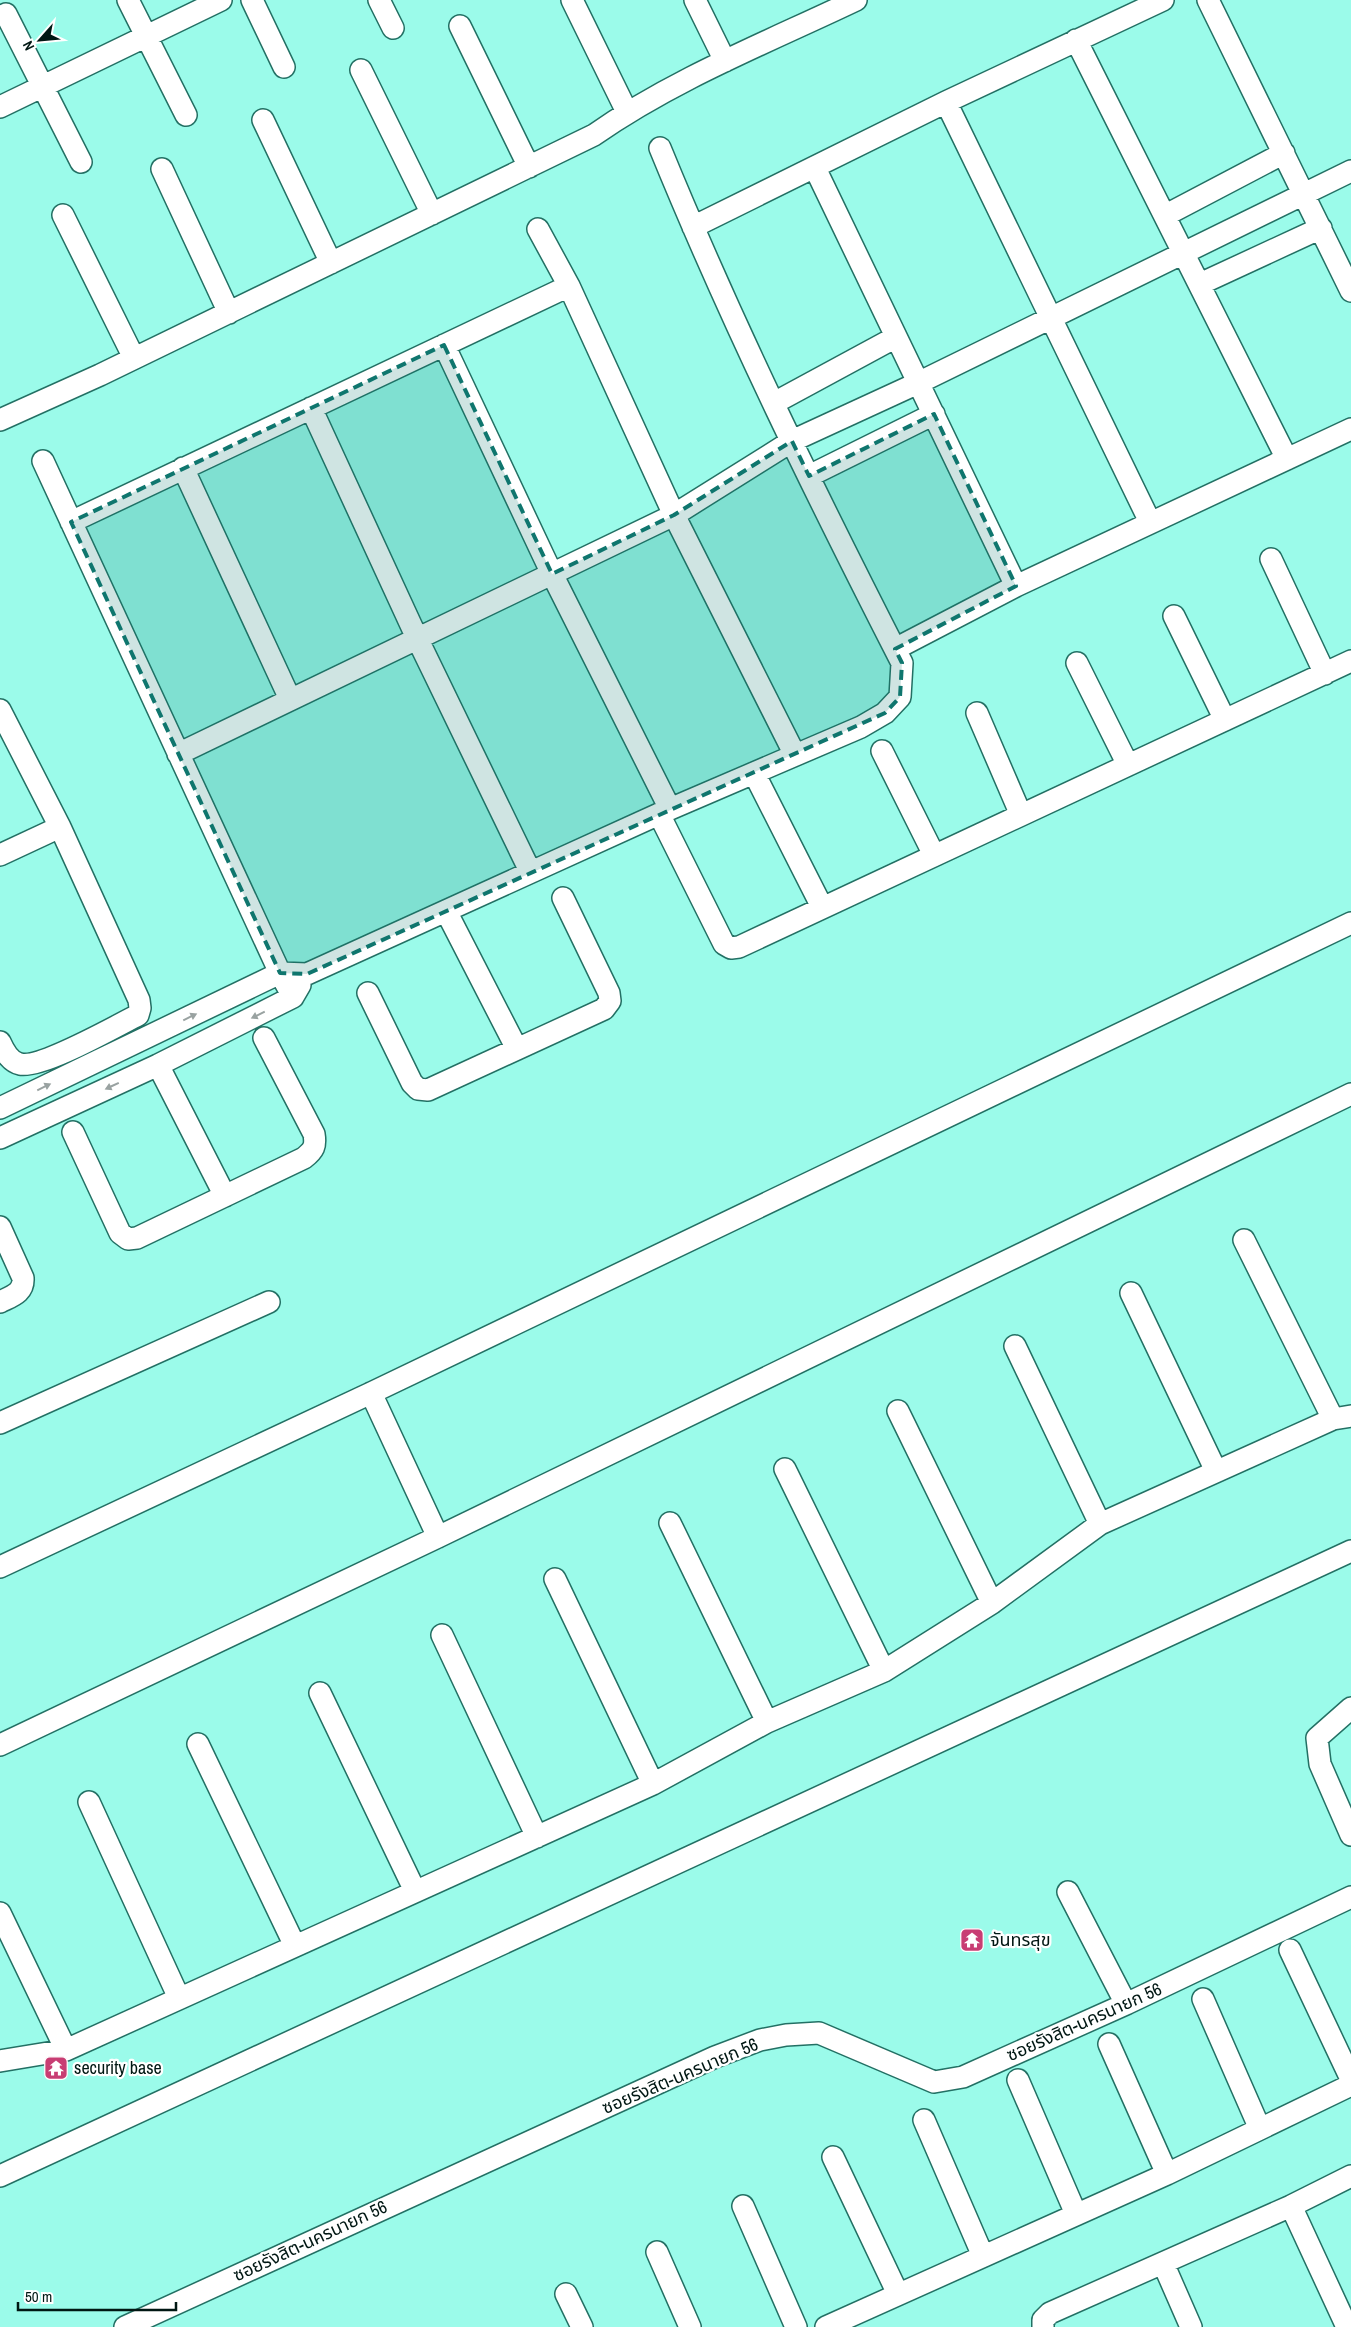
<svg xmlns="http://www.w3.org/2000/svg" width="1351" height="2327" viewBox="0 0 1351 2327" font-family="'Archivo Narrow','Noto Sans Thai',sans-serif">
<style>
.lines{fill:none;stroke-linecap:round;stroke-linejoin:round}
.minor-casing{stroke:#237064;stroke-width:24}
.minor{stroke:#fff;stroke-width:21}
.oneway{fill:#99a2a1}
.marked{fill:#0f766e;fill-opacity:0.2;stroke:#0f766e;stroke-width:4;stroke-dasharray:10 6;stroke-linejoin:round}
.labels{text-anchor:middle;stroke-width:4.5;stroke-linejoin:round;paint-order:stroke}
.poi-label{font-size:18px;fill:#001713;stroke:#fff;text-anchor:start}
.street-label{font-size:18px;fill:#001713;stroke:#fff}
</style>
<rect width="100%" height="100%" fill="#9bfbea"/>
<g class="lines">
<g class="minor-casing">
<path id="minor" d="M128,0l58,115
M252,0l32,67
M379,0l14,28
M572,0l55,112
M695,0l30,61
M1208,0l143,291
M6,14l75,148
M460,26l69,141
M1076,40l211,419
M361,70l71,144
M946,102l204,420
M0,107l221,-107
M263,120l68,143
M815,168l201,418
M162,169l67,144
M63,215l71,143
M1166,215l118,-62
M693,227l253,-125 217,-102
M538,229l31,57 105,229 121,240
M1200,284l121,-56
M444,345l108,229 118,235
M774,403l122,-66
M311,408l106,230 113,233
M0,420l100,-45 494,-240c80,-56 174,-93 262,-135
M43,461l237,512 13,24
M183,468l107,231
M809,476l125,-62
M71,522l498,-236
M1271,559l54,115
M1174,616l51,104
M895,649l121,-63 335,-157
M1077,663l51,102
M0,710l60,117 79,173 1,8 -2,7c-22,11 -97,54 -118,49 -10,-2 -16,-13 -20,-22
M977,713l44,102
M882,751l52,104
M178,754l496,-239 118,-74 126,-58 433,-212
M754,773l68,134
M659,814l65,130 7,4 8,-1 612,-286
M0,855l60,-28
M446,911l71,138
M368,993l44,90 6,6 10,1 176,-81 6,-8 -1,-8 -46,-95
M158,1065l67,131
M0,1108l280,-135 27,1 363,-165 191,-82 24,-14 15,-16 2,-34c-86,-168 -170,-339 -242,-515
M73,1132l47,101 8,6 9,-1 167,-80c10,-8 12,-12 10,-24l-50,-96
M0,1138l158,-73 135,-68 7,-12
M0,1227l23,51c1,15 -11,18 -23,24
M1244,1240l89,179
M1131,1293l85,178
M1015,1346l85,178
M371,1393l67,144
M898,1411l94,192
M0,1423l269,-121
M785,1469l99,202
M670,1523l97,199
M0,1567l371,-174 980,-470
M555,1579l98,205
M442,1635l95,202
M320,1693l95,198
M1351,1708l-34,30 3,26 31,71
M198,1744l97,202
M0,1745l438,-208 913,-443
M89,1802l90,196
M1068,1892l58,112
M0,1913l66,137
M1290,1950l61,129
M1203,1999l57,130
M1109,2044l58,130
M0,2061l66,-11 587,-266 114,-62 117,-51 108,-68 108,-79 233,-105 18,-3
M1018,2080l58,134
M924,2120l59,136
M833,2157l65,137
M0,2176l1351,-625
M743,2206l53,121
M1291,2206l56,121
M657,2252l33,75
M1163,2263l28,64
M566,2294l16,33
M125,2327l590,-270 45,-17 26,-5 33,-2 115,49 29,-5 163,-73 225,-107
M826,2327l341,-153 184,-89
M1043,2327v-7l7,-7 241,-107 60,-30"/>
</g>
<use href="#minor" class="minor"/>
</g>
<defs><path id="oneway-solid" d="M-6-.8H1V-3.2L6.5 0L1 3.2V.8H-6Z" transform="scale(1.25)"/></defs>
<g class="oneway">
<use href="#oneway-solid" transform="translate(258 1015) rotate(154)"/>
<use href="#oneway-solid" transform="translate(190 1017) rotate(-26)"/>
<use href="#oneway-solid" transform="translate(112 1086) rotate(155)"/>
<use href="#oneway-solid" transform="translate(44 1087) rotate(-26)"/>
</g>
<path class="marked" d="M444,345l108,229 122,-59 118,-74 17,35 125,-62 82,172 -121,63 7,14 -2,34 -15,16 -578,261 -27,-1 -209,-451z"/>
<defs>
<g id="temple-square" transform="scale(1.25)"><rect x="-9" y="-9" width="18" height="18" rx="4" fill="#c83d73" stroke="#fff"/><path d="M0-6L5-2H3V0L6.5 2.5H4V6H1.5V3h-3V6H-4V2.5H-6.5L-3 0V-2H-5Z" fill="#fff"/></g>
</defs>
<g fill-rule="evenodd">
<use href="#temple-square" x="972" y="1940"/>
<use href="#temple-square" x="56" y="2068"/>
</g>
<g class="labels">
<g class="poi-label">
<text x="990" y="1946">จันทรสุข</text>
<text x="74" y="2074">security base</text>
</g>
<g class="street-label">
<text transform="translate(1084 2022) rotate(-24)" y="6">ซอยรังสิต-นครนายก 56</text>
<text transform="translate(680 2076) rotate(-23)" y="6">ซอยรังสิต-นครนายก 56</text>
<text transform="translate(310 2241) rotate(-25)" y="6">ซอยรังสิต-นครนายก 56</text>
</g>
</g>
<g transform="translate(40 40) rotate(243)" stroke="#ffffff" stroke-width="4" paint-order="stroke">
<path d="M0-4L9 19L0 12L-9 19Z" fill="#001713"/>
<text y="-8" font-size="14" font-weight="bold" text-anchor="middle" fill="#001713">N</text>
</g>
<path d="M18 2302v8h158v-8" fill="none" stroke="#001713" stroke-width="2.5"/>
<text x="25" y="2302" font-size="15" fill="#001713" stroke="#ffffff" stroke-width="4" paint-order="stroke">50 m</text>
</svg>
